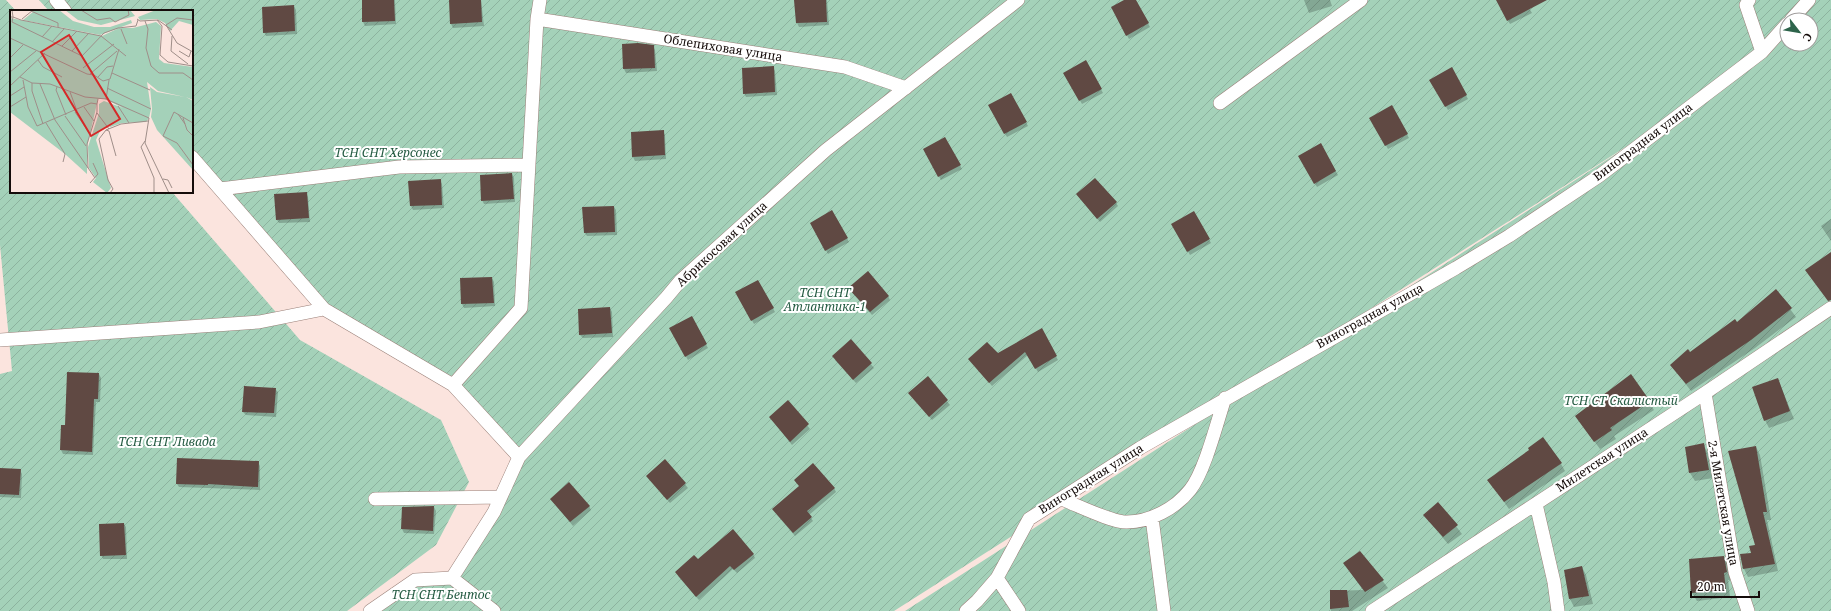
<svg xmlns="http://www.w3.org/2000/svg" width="1831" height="611" viewBox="0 0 1831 611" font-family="'Noto Serif',serif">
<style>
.garden{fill:url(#garden-furrows);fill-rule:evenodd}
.shadow{fill:#0003}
.building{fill:#604943}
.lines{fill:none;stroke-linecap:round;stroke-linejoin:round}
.lane-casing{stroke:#9a8079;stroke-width:14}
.lane{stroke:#fff;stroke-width:13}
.labels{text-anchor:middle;stroke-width:4;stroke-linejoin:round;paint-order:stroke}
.street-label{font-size:12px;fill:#150c0a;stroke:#fff}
.park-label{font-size:12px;font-style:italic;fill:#245b42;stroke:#fff}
.inset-road{fill:none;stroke:#9f8e89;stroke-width:1}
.view{fill:#d62828;fill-opacity:0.15;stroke:#d62828;stroke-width:2}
.inset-edge{fill:none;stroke:#150c0a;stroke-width:2}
</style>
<defs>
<pattern id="garden-furrows" width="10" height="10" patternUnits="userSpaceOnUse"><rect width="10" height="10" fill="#a4d1b9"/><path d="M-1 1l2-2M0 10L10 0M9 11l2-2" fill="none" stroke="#8cb29e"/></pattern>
</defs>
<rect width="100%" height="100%" fill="#fbe4de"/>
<path class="garden" d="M0,0h6l10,11h-5v181h161l128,148 141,80 28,62 -33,63 -89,66h-347v-237l12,-3 -12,-126z
M39,0h1792v611h-926l787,-506 -798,506h-522l43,-31 37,-3 67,-120 -66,-72 -129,-76 -132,-143v-155h-143zM1787,20h24v24h-24z"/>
<path class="shadow" d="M362,0h33l1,24 -31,2 -2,-4z
M450,0h31l3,26 -31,2 -2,-4z
M795,0h32l2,25 -30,2 -2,-4z
M1126,0h9l15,27 -21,12 -17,-31z
M1304,0h26l2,6 -23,7z
M1497,0h27l8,13 -22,11z
M294,6l2,4 1,24 -31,2 -2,-4z
M623,45l30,1 2,4 2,21 -31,2 -2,-4z
M1086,62l17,31 -21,11 -17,-30z
M773,67l2,4 2,24 -31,2 -2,-4z
M1451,68l17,31 -20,11 -18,-30z
M1011,94l17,32 -21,11 -18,-31z
M1392,107l17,31 -21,11 -17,-30z
M663,131l2,4 1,24 -31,2 -2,-4 -1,-24z
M945,138l17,31 -21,11 -17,-30z
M1320,144l18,31 -21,12 -18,-31z
M512,174l2,4 1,24 -31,2 -2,-4z
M440,180l2,4 2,24 -31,2 -2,-4z
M306,193l2,4 2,25 -31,1 -2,-3z
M1077,195l39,8 2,3 -18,16z
M614,207l2,3 1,25 -30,1 -2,-3z
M832,211l17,31 -21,12 -17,-31z
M1194,212l17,31 -21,12 -17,-31z
M1831,219v22l-10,-15z
M492,278l2,4 1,24 -31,2 -2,-4z
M758,281l17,31 -21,12 -17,-31z
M1776,290l20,27 -41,31 -64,43 -20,-26 66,-41z
M852,292l36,4 2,4 -18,15z
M610,308l2,4 1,25 -30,1 -3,-3z
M691,318l17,30 -20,12 -18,-31z
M1041,330l17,30 -20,12 -10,-17 -36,31 -23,-27 28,-5z
M851,340l23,28 -18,15 -21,-23z
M99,374l2,4 -1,24h-4l-3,53 -30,-1 -2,-4 5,-24z
M1631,376l23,34 -40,26 2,3 -16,10 -24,-33z
M928,378l22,27 -18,15 -23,-27z
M1778,379l16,40 -25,9 -4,-8z
M275,389l3,3 -2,25 -30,-2 -3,-3z
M788,401l22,28 -18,16 -22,-28z
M1703,445l5,8 5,25 -18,3 -5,-8z
M1756,447l4,8 11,65h-4l11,51 -30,6 -4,-8 -3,-14 11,-1 4,-9z
M1530,450l31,14 4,7 -56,38 -20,-29z
M665,460l23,28 -18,15 -23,-27z
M258,462l2,4v24l-81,-3 -2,-3z
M0,469l20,1 2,4 -1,24 -21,-1z
M795,481l39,7 2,4 -27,23 4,6 -18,15 -22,-26 27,-23z
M551,499l38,7 2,4 -18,16z
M1438,503l24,31 -14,10 -24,-29z
M434,507l2,4 -2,23 -30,-1 -2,-4z
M124,524l2,3 1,32h-24l-2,-4z
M1360,552l28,36 -36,23h-21v-20l32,-1 -19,-27z
M753,554l2,4 -18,15 -4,-4 -34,31 -21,-24 20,-15z
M1724,557l4,8 3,15h-3l2,17 -33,4 -5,-8 -2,-33z
M1582,567l4,8 7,29 -19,3 -4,-8z"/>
<path class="building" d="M362,0h32l1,21 -33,1z
M449,0h32l1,22 -32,2z
M794,0h32l1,22 -31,1z
M1124,0h12l13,23 -23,13 -15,-29z
M1496,0h51l-40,21z
M294,5l1,26 -32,2 -1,-26z
M638,43l16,2 1,23 -32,1 -1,-25z
M1086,60l16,29 -23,12 -16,-28z
M774,66l1,26 -32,2 -1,-26z
M1452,67l15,28 -22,12 -16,-27z
M1011,93l16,29 -23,12 -16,-29z
M1392,105l16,29 -23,12 -16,-28z
M664,130l1,25 -33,2 -1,-25z
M945,137l16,28 -23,12 -15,-28z
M1321,143l15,28 -22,13 -16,-28z
M512,173l2,26 -33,2 -1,-26z
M1095,178l22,24 -20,17 -21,-25z
M441,179l1,26 -32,1 -2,-25z
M307,192l2,26 -33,2 -2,-26z
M614,206l1,26 -31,1 -2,-26z
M832,210l16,28 -23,13 -15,-28z
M1194,211l16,28 -23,13 -16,-28z
M1831,252v48l-3,1 -23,-31z
M868,271l21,25 -19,16 -22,-24z
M492,277l2,26 -33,1 -1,-26z
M758,280l16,28 -23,13 -16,-29z
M1776,289l16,19 -41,32 -65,44 -16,-19 18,-16 2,3 45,-33 2,3z
M610,307l2,26 -33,2 -1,-26z
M692,316l15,28 -22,13 -16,-29z
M1042,328l15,28 -22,13 -10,-17 -36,31 -21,-24 19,-17 11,11z
M851,339l21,24 -19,17 -21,-24z
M67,372l32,1 -1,26h-4l-2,53 -32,-2 1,-25h4z
M1631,374l19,27 -40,27 2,2 -18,12 -19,-26z
M928,376l20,24 -19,17 -21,-24z
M1778,378l12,33 -26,10 -12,-34z
M244,386l32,2 -2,25 -32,-1z
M788,400l21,24 -19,18 -21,-25z
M1543,437l19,26 -58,39 -17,-22 42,-30 -1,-2z
M1704,443l5,27 -20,3 -4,-26z
M1756,446l11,66h-4l12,52 -32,5 -3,-15 11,-1 -2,-7 6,-1 -27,-94z
M177,458l82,3 -1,26 -50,-3v1l-32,-1z
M665,459l21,24 -19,17 -21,-24z
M813,463l22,25 -28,23 5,6 -19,16 -21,-24 27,-23 -5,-6z
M0,468l21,1 -2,26 -19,-1z
M569,482l21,24 -20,16 -20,-23z
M1438,502l20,23 -15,12 -20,-22z
M434,506l-1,25 -32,-2 1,-22z
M124,523l2,32 -26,1 -1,-32z
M733,529l21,25 -20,16 -4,-4 -34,31 -21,-25 19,-17 4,4z
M1360,551l24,29 -19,12 -22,-29z
M1724,556l3,16 -3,1 2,17 -35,3 -2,-34z
M1582,566l7,30 -20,3 -5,-29z
M1330,590h17l2,17 -19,2z"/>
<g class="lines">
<g class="lane-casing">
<path id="lane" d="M56,0l9,11
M1749,0l-3,5 16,47
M537,19l308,48 61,21
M1791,20l18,-20
M1220,103l141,-103
M192,157l132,152 129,76
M220,189l179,-22 130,-2
M0,340l259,-18 65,-13
M1705,393l30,179 13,39
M519,457l-66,-72 68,-77 16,-289 3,-19
M375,499l126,-2
M1061,499c14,5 52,24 66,23 23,0 49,-14 63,-32 15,-19 27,-68 35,-92
M1536,504l18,78 4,29
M1152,518l12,93
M452,578l42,-66 25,-55 147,-159 15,-18 145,-130 192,-150
M997,578l22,33
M370,611l45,-31 37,-2 42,33
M966,611l11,-10 20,-23 32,-59 111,-71 316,-180 53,-32 90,-60 163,-124 25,-28
M1372,611l333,-218 126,-85"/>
</g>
<use href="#lane" class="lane"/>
</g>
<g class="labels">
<g class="street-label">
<text transform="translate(723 48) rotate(9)" y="4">Облепиховая улица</text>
<text transform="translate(1643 142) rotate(-37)" y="4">Виноградная улица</text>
<text transform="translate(722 244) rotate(-43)" y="4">Абрикосовая улица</text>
<text transform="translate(1370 316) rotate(-29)" y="4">Виноградная улица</text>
<text transform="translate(1602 460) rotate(-33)" y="4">Милетская улица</text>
<text transform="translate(1091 479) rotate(-32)" y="4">Виноградная улица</text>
<text transform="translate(1723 503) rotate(80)" y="4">2-я Милетская улица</text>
</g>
<g class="park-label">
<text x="388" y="157">ТСН СНТ Херсонес</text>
<text x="825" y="297">ТСН СНТ<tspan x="825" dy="14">Атлантика-1</tspan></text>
<text x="1621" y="405">ТСН СТ Скалистый</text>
<text x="167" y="446">ТСН СНТ Ливада</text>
<text x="441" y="599">ТСН СНТ Бентос</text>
</g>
</g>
<g transform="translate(10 10)">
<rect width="183" height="183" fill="#fbe4de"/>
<path d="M21,0h28l14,11 21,6h16l21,-7 1,3 -32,12 -77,-15 10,-8zM55,0h65l5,6 -34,9 -23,-5zM146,0h37v15l-14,-4 -9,10 -5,-8 -8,-4 -17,1 -2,-3zM0,8l92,18 17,-8h14l23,-6 5,4 -2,33 5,4 29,4v33l-7,-3 7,4v69l-36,-40 -6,-13 1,-8 -2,-22 7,5 28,5 -27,-6 -11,-9 4,27 -2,9 -3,4 -24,1 -12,4 -2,-2 -8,6 -4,9 15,48 -4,5 -14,-11 3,-4 -7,-10 -1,-21 11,-34v-9l5,-3 19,7 -18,-9h-7l-11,48v27l-22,-20 -55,-42z" fill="#a4d1b9"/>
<path class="inset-road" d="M2,0l1,7 8,3 80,16 25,20M71,0l16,10 13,-2 5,4 14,-7 -1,-5M21,1l27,12v4M0,7h3l-1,5 70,34 22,-23 14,-5 18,-2 2,-6M12,9l11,-9M127,9l3,2 18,-1 14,10M147,10l5,6 -2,29 8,7 25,4M183,10l-16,-2 -11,7 11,18 16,9M135,11l3,8 -2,19 5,18 8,7h24l10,7M111,19l6,15M162,26l-1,15 17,13M32,27l10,-11M0,28l77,36 7,1 9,6 7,-2 9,-30M42,32l12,-13M52,36l15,-15M62,41l17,-18M169,41l10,6 2,-6M0,48l13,-13M28,50l5,7 19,10M73,58l31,-24M0,62l26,-21M102,63l38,17M80,64l27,-23M10,67l12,6 18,1 35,13 21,2M88,67l9,-10 6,-1M13,70l5,27 9,19 54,-23 6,1 1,-5M22,73v8l11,33M30,74l15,36 40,58M0,76l35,-33M47,77l-1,3 10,25M97,78l44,21M60,82l7,19M0,86l14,-9M96,89l43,19 -4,25 24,50M96,89l3,-19M108,96l11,17M0,97l16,-10M74,97l10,14M65,102l15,22M87,103l12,16M168,104l7,10M55,106l21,30M173,108l4,12 6,6M36,113l19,31 -2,8M183,113l-19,-11 -11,24 14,7 16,22M96,120l3,1 7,25M135,131l-4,6 13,31v15M78,158l-1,-24 10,-32v-8M153,169l5,1 4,8M80,173l8,-9 -5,-11M100,183l3,-4 -5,-9 -9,-41 7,-9 15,-6 27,-3"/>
<path class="view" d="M59,25l51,84 -29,17 -50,-84z"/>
<rect width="183" height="183" class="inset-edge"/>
</g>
<g transform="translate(1799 32) rotate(121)"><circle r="19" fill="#ffffff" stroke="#a19e9d"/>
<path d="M0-3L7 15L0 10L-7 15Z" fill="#2e644b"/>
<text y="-6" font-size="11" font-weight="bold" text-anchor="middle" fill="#150c0a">С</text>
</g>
<path d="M1691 591v6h68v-6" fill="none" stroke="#150c0a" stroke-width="2"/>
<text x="1697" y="591" font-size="12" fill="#150c0a" stroke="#ffffff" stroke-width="3" paint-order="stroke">20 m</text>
</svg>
